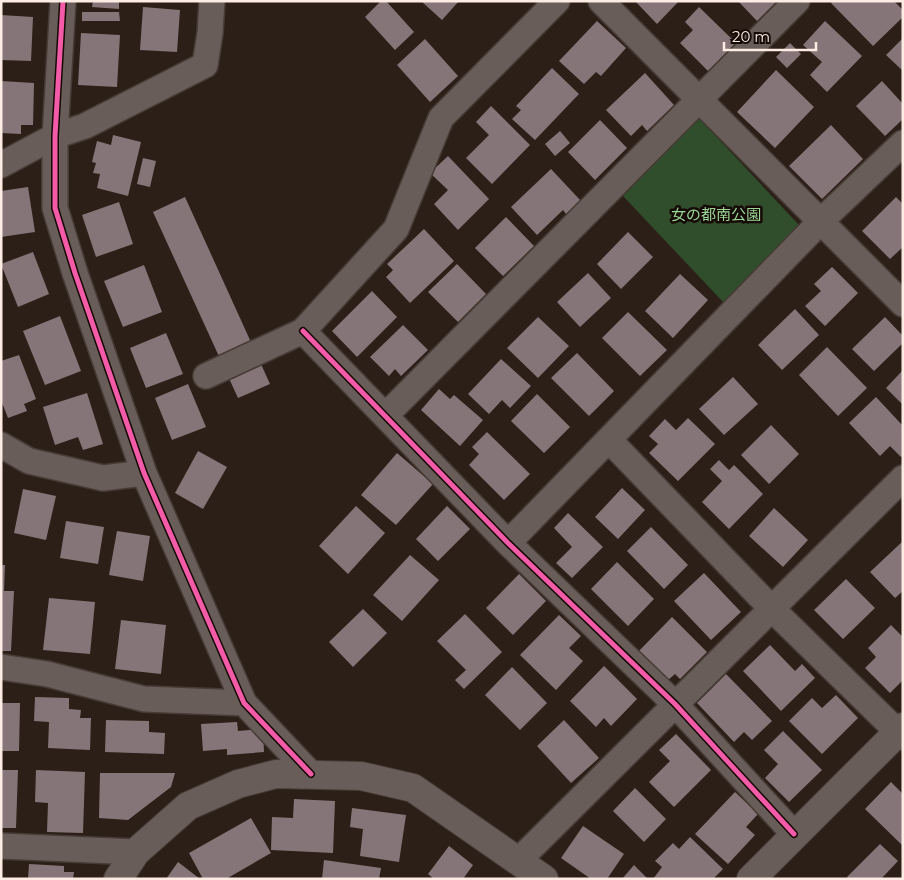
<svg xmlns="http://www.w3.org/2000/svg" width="904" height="880" viewBox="0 0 904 880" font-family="Montserrat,'Noto Sans JP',sans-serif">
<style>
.green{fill:#304e2c}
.building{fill:#867578}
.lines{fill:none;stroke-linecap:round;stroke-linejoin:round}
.street-casing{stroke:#463b35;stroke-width:28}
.secondary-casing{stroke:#463b35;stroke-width:30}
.street{stroke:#685d58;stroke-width:25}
.secondary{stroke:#685d58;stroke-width:28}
.cycleway-casing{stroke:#150a05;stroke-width:8}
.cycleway{stroke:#f35aa7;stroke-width:5}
.labels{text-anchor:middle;stroke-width:5;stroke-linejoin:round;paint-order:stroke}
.park-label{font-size:15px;fill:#99d795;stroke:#150a05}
</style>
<rect width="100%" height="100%" fill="#2c1f17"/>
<path class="green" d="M699,118l100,107 -75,78 -101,-107z"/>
<path class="building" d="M93,1h26v8l-27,-2z
M381,1h5l28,31 -19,18 -30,-33z
M421,1h38l-17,19z
M635,1h44l-22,23z
M738,1h39l-20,20z
M833,1h61l9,9v7l-30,29 -42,-43z
M143,7l37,3 -3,42 -37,-2z
M699,7l37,36 -28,28 -28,-28 13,-13 -8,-8z
M82,12h37l1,9h-38z
M1,15l32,2 -2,44 -30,-1z
M597,21l29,27 -25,28 -5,-4 -12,12 -25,-23z
M825,21l37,35 -35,36 -17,-17 12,-13 -19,-17z
M81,33l39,2 -3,52 -39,-2z
M903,38v33l-17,-16z
M425,39l33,37 -28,26 -33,-37z
M790,43l11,11 -14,14 -11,-11z
M552,68l27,26 -44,46 -23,-21 9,-9 -5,-4z
M776,70l38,37 -39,41 -38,-36z
M645,73l29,32 -27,26 -5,-6 -11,11 -25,-26z
M1,81l33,2 -1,42h-12v9l-20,-1z
M882,81l21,23v15l-18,17 -29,-30z
M491,106l39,39 -38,39 -26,-26 23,-23 -13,-13z
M600,120l27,28 -32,32 -27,-28z
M831,125l32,34 -41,40 -33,-33z
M560,131l10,12 -15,13 -10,-12z
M113,135l28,7 -13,54 -31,-8 3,-14 -7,-1 3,-10 -4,-1 5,-21 14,4z
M448,156l41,43 -31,31 -24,-26 14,-14 -18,-17z
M143,158l13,3 -6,26 -13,-3z
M551,169l30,32 -15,13 -3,-4 -26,25 -26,-28z
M28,187l7,45 -34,5v-46z
M185,197l85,187 -32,14 -85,-186z
M896,197l7,7v43l-13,12 -28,-28z
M119,202l14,42 -37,13 -14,-42z
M506,217l28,29 -31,30 -28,-28z
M424,229l30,32 -44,42 -24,-26 7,-7 -6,-6z
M628,232l25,25 -32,32 -24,-25z
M33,252l16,42 -31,13 -17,-43z
M457,264l29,30 -28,28 -30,-30z
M144,265l18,47 -39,15 -19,-46z
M832,267l26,26 -33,33 -20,-20 16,-15 -7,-7z
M588,273l23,25 -31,29 -23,-25z
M680,274l28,26 -35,38 -28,-27z
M372,291l25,26 -40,40 -25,-26z
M795,309l24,26 -37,35 -24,-25z
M628,312l39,38 -27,26 -38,-38z
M60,316l21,55 -36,14 -22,-54z
M538,317l31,29 -31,32 -31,-30z
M885,317l18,19v7l-29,28 -22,-22z
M403,325l25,25 -27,26 -6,-7 -6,7 -19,-19z
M166,333l17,41 -37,14 -16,-40z
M827,347l40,41 -29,28 -39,-41z
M577,353l37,38 -25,25 -38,-38z
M19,355l17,44 -12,5 3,7 -19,7 -7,-18v-39z
M501,359l30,27 -21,22 -8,-8 -13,14 -21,-20z
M903,370v35l-17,-17z
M733,377l25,27 -34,31 -25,-26z
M188,384l18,43 -34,13 -17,-42z
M439,389l11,10 4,-4 29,25 -23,26 -39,-36z
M87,393l16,51 -20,6 -5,-13 -23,8 -12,-38z
M537,394l33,33 -26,26 -33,-32z
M876,397l27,29v29l-2,2 -11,-11 -10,10 -31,-33z
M688,418l27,26 -37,37 -29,-28 9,-9 -9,-8 16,-17 11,11z
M771,425l28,29 -30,30 -28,-29z
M487,432l43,42 -26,26 -35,-35 10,-11 -7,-7z
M198,451l29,16 -24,42 -28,-16z
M397,453l36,31 -37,41 -35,-30z
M719,460l10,10 5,-5 29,29 -34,35 -27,-27 20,-21 -12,-12z
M622,488l23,22 -27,29 -23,-22z
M23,489l33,7 -10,44 -32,-7z
M356,506l29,27 -37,41 -29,-28z
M447,506l23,23 -32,32 -22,-22z
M774,508l34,32 -25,27 -34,-31z
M568,513l35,34 -31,31 -16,-15 16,-16 -18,-19z
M66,521l38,6 -6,37 -38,-6z
M651,527l37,38 -24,24 -37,-38z
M117,531l33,5 -7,45 -34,-6z
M903,541v50l-8,7 -25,-26z
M410,555l29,25 -37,41 -29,-26z
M617,562l37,37 -26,27 -37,-37z
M1,565h4l-1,26h10l-3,60h-10z
M704,573l37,39 -30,28 -37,-39z
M519,574l27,27 -33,34 -27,-27z
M846,579l29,29 -32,31 -29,-29z
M49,598l46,4 -5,52 -47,-4z
M363,609l24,24 -34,34 -24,-25z
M465,614l37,38 -38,37 -9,-9 11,-10 -29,-29z
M559,615l22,21 -12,12 14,13 -27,29 -36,-35z
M672,617l35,35 -27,27 -5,-5 -8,7 -29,-29z
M121,620l45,5 -5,49 -46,-5z
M891,625l12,12v43l-13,13 -25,-25 11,-11 -8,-9z
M770,645l25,26 7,-7 13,14 -34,33 -38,-40z
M604,666l33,33 -26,27 -7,-8 -8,9 -26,-26z
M512,667l35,36 -27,27 -35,-35z
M726,674l46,47 -20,19 -8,-8 -10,10 -37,-39z
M836,695l22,23 -36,36 -33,-33 23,-23 10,10z
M35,697l34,1v11l12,1 -1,8h11l-1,32 -42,-2 1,-26 -15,-1z
M1,703h19l-1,48h-18z
M106,720l43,1v11l16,1 -1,21 -59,-2z
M564,720l35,38 -28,25 -34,-37z
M237,722l1,9 25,-2 1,23 -37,3v-6l-24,2 -2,-27z
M783,731l39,39 -33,32 -24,-24 13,-14 -14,-14z
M676,734l35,36 -37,37 -25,-25 21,-21 -11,-11z
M1,770h17l-2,58h-15z
M36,770l49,2 -2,61 -36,-1 1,-29 -13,-1z
M100,773h75l-4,14 -43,33 -29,-2z
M891,782l12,12v52l-38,-37z
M635,788l31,31 -22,23 -31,-31z
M735,792l23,22 -12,13 9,8 -27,29 -33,-30z
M294,799l41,2 -2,52 -62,-3 1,-33 21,1z
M352,808l54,7 -7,47 -39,-6 3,-27 -13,-2z
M251,818l20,35 -45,26h-23l-14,-26z
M583,826l41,28 -17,25h-16l-30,-21z
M690,837l33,32 -10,10h-60l9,-12 -7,-6 18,-18 6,6z
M880,844l18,17 -17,18h-32l-2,-2z
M449,846l24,19 -10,14h-29l-6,-5z
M324,860l57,8 -2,11h-57z
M178,862l22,17h-34z
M29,864l35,2v6h10l-1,7h-45z
M634,865l14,14h-26z"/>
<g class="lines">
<g class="street-casing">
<path id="street" d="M63,1l-8,135v72l20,65 69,200 100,230 67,71
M601,1l302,303
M1,165l54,-29 30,-10 120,-61 5,-32 2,-32
M303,331l205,212 167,161 119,130
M206,376l97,-45 93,-102 45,-111 116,-117
M385,416l412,-415
M610,441l162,168 131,128
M1,445l28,16 74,17 41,-5
M508,543l313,-322 82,-78
M1,667l46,7 97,25 100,4
M1,846l135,6
M519,860l384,-382"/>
</g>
<g class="secondary-casing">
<path id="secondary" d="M118,879l18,-27 52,-46 50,-22 38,-10 85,2 52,12 131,91
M751,879l152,-152"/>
</g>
<use href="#street" class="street"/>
<use href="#secondary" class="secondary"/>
<g class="cycleway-casing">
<path id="cycleway" d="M63,1l-8,135v72l20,65 69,200 100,230 67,71
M303,331l205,212 167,161 119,130"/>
</g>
<use href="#cycleway" class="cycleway"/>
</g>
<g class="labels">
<g class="park-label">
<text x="716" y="220">女の都南公園</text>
</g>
</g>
<rect width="904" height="880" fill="none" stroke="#fdece3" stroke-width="5"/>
<path d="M724 42v8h92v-8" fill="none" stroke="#fdece3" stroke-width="2.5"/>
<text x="732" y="42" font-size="15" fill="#fdece3" stroke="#150a05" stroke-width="4" paint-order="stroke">20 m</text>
</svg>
